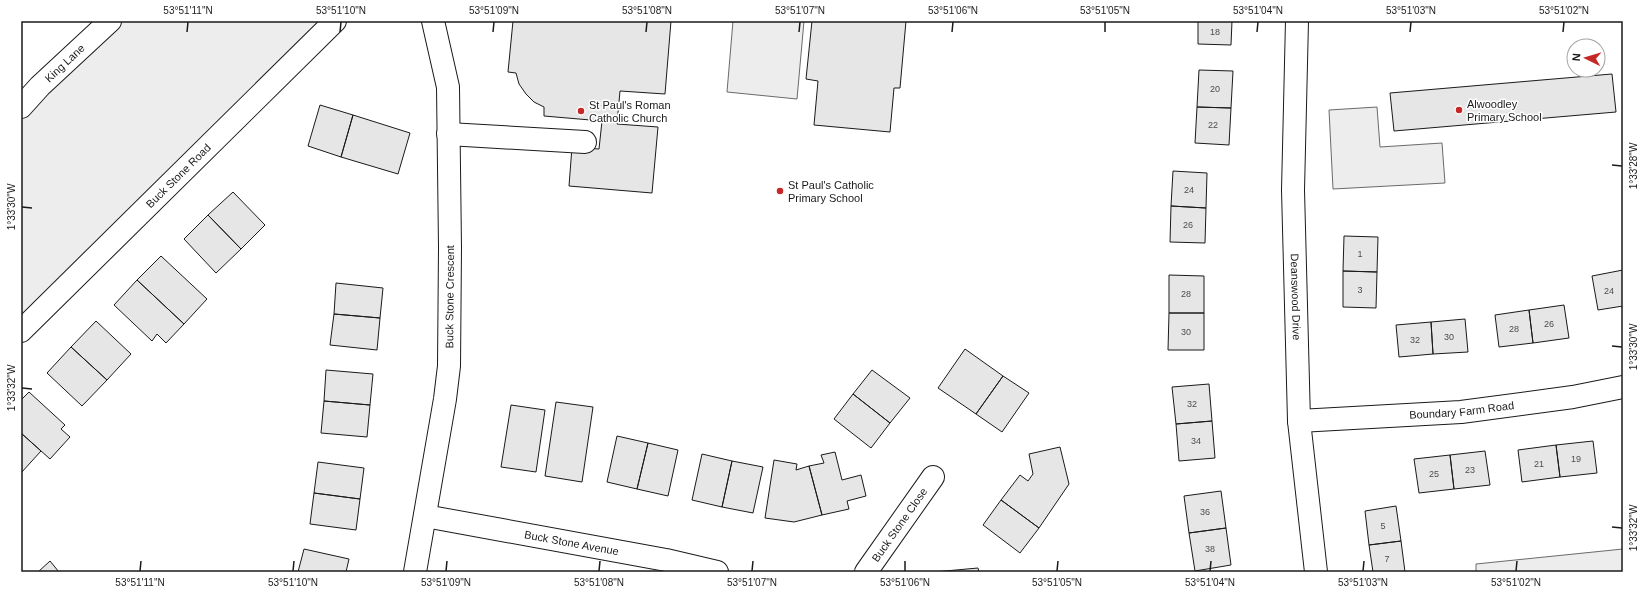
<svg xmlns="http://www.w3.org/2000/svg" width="1644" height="593" viewBox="0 0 1644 593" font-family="Arial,sans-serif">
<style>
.built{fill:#ededed;stroke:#6a6a6a}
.building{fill:#e6e6e6;stroke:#1a1a1a}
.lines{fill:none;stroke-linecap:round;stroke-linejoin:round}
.minor-casing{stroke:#1a1a1a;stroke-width:24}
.minor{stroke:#fff;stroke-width:22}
.ticks{fill:none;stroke:#1a1a1a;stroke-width:1.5}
.poi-dot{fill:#c62828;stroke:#fff;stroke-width:1.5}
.labels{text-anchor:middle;stroke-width:3;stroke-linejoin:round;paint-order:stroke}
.number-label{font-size:9px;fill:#4d4d4d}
.street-label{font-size:11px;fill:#1a1a1a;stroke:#fff}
.poi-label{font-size:11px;fill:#1a1a1a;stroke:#fff;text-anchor:start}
.neatline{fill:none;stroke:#1a1a1a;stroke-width:1.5}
.ticks-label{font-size:10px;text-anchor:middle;fill:#1a1a1a}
</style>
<rect width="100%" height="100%" fill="#fff"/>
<path class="built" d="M110,21h225l-314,310v-224z
M733,21h71l-7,78 -70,-7z
M1377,107l3,40 62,-4 3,40 -112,6 -4,-79z
M1623,549v23h-147v-8z"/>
<path class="building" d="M513,21h158l-6,73 -45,-3 -3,33 41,3 -6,66 -83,-7 3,-39 27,2 3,-28 -58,-5v-9l-10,-5 -8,-8 -7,-10 -3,-11 -8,-1z
M812,21h94l-6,67h-6l-4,44 -76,-7 4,-44 -12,-2z
M1198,21h34l-1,24 -33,-1z
M1199,70l34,1 -2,37 -34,-1z
M1612,74l4,38 -222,19 -4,-38z
M320,105l33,10 -12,42 -33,-11z
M1197,107l34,1 -2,37 -34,-2z
M353,115l57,18 -12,41 -57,-17z
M1173,171l34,2 -1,35 -35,-2z
M233,192l32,33 -24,24 -33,-34z
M1171,206l35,2 -1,35 -35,-1z
M208,215l33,34 -25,24 -32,-34z
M1344,236l34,1 -1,35 -34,-1z
M161,256l46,43 -23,25 -47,-44z
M1623,270v36l-25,4 -6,-34z
M1343,271l34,1 -1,36 -33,-1z
M1169,275l35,1v37h-35z
M137,280l47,44 -18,19 -9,-9 -5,7 -38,-36z
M336,283l47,5 -3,30 -46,-4z
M1564,305l5,33 -36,5 -4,-33z
M1529,310l4,33 -34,4 -4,-32z
M1169,313h35v37h-36z
M334,314l46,4 -3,32 -47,-5z
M1465,319l3,33 -35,2 -2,-32z
M96,321l35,33 -24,26 -36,-33z
M1431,322l2,32 -34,3 -3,-32z
M71,347l36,33 -25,26 -35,-33z
M965,349l38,27 -27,38 -38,-26z
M326,370l47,4 -3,31 -46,-4z
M872,370l38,28 -20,25 -37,-29z
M1003,376l26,17 -27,39 -26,-18z
M1209,384l3,37 -36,3 -4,-37z
M29,392l36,33 -4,4 9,8 -20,22 -29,-26v-33z
M853,394l37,29 -19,25 -37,-29z
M324,401l46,4 -3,32 -46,-4z
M556,402l37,5 -11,75 -37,-6z
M511,405l34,5 -9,62 -35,-5z
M1212,421l3,37 -36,3 -3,-37z
M21,433l20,18 -20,22z
M617,436l31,7 -11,46 -30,-7z
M1593,441l4,32 -37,4 -4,-32z
M648,443l30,7 -10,46 -31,-7z
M1556,445l4,32 -38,5 -4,-32z
M1060,447l9,37 -30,44 -38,-28 19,-25 8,6 5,-7 -4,-20z
M1485,451l5,34 -36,4 -4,-34z
M835,452l7,28 19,-5 5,21 -19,5 2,8 -27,6 -13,-49 15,-3 -3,-8z
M702,454l30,7 -10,46 -30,-7z
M1450,455l4,34 -35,4 -5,-34z
M774,460l23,4 -1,6 13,-4 13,49 -28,7 -29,-4z
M732,461l31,6 -10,46 -31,-6z
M318,462l46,6 -4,31 -46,-6z
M1221,491l5,37 -37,5 -5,-37z
M314,493l46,6 -4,31 -46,-6z
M1001,500l38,28 -19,25 -37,-28z
M1396,506l5,35 -32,4 -4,-34z
M1226,528l5,37 -36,6 -6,-38z
M1401,541l4,31h-32l-4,-27z
M304,549l45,10 -3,13h-48z
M50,561l9,11h-21z
M978,568l1,4h-45z"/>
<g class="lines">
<g class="minor-casing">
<g id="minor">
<path id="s1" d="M1297,21l-4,169 6,231 17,151"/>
<path id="s2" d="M21,107l19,-21 70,-65"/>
<path d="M448,134l137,8"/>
<path id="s3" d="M21,331l314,-310"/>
<path id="s4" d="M1299,421l162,-9 112,-15 50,-10"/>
<path id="s5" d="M425,516l241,44 51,12"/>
<path id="s6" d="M415,572l30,-173 4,-33 1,-118 -2,-161 -15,-66"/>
<path id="s7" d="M866,572l67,-95"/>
</g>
</g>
<use href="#minor" class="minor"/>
</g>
<path class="ticks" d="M187,32l1,-10M340,32l1,-10M493,32l1,-10M646,32l1,-10M799,32l1,-10M952,32l1,-10M1105,32v-10M1257,32l1,-10M1410,32l1,-10M1563,32l1,-10M1612,165l10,1M22,207l10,1M1612,346l10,1M22,388l10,1M1612,527l10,1M140,571l1,-10M293,571l1,-10M446,571l1,-10M599,571l1,-10M752,571l1,-10M905,571v-10M1057,571l1,-10M1210,571l1,-10M1363,571l1,-10M1516,571l1,-10"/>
<g class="poi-dot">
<circle cx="1459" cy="110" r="4"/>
<circle cx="581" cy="111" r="4"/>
<circle cx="780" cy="191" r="4"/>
</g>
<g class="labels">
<g class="number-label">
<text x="1215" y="35">18</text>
<text x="1215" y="92">20</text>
<text x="1213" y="128">22</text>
<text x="1189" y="193">24</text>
<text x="1188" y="228">26</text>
<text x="1360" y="257">1</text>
<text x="1360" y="293">3</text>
<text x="1609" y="294">24</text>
<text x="1186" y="297">28</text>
<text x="1549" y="327">26</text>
<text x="1514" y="332">28</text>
<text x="1186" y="335">30</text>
<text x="1449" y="340">30</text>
<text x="1415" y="343">32</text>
<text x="1192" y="407">32</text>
<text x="1196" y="444">34</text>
<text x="1576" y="462">19</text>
<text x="1539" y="467">21</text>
<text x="1470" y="473">23</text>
<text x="1434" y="477">25</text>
<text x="1205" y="515">36</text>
<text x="1383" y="529">5</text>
<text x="1210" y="552">38</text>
<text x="1387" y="562">7</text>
</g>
<g class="street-label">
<text dy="4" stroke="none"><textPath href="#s2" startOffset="62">King Lane</textPath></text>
<text dy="4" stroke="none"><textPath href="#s3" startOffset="221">Buck Stone Road</textPath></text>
<text dy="4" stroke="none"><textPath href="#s6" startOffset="278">Buck Stone Crescent</textPath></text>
<text dy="4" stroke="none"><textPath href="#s1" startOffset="276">Deanswood Drive</textPath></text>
<text dy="4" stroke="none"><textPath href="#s4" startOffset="163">Boundary Farm Road</textPath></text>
<text dy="4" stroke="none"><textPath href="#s7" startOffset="58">Buck Stone Close</textPath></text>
<text dy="4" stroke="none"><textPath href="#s5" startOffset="149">Buck Stone Avenue</textPath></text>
</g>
<g class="poi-label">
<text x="1467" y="108">Alwoodley<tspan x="1467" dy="13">Primary School</tspan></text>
<text x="589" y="109">St Paul's Roman<tspan x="589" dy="13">Catholic Church</tspan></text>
<text x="788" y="189">St Paul's Catholic<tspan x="788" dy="13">Primary School</tspan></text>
</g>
</g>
<rect width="1644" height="593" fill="none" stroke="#ffffff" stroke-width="44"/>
<g transform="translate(1586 58) rotate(275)"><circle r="19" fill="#ffffff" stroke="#a3a3a3"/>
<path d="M0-3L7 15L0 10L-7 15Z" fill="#c62828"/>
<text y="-6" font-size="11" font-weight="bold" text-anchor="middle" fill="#1a1a1a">N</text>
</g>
<rect x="22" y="22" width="1600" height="549" class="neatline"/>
<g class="ticks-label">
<text x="188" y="14">53°51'11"N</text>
<text x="341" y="14">53°51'10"N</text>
<text x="494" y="14">53°51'09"N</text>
<text x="647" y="14">53°51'08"N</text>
<text x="800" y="14">53°51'07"N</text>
<text x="953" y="14">53°51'06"N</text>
<text x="1105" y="14">53°51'05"N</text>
<text x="1258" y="14">53°51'04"N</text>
<text x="1411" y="14">53°51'03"N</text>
<text x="1564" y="14">53°51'02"N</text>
<text transform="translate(1633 166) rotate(-90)" y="4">1°33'28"W</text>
<text transform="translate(11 207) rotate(-90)" y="4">1°33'30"W</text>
<text transform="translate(1633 347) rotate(-90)" y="4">1°33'30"W</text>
<text transform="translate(11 388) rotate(-90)" y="4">1°33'32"W</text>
<text transform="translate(1633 528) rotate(-90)" y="4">1°33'32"W</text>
<text x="140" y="586">53°51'11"N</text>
<text x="293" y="586">53°51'10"N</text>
<text x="446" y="586">53°51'09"N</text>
<text x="599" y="586">53°51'08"N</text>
<text x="752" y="586">53°51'07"N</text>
<text x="905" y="586">53°51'06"N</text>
<text x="1057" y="586">53°51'05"N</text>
<text x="1210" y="586">53°51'04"N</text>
<text x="1363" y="586">53°51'03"N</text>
<text x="1516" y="586">53°51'02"N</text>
</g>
</svg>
